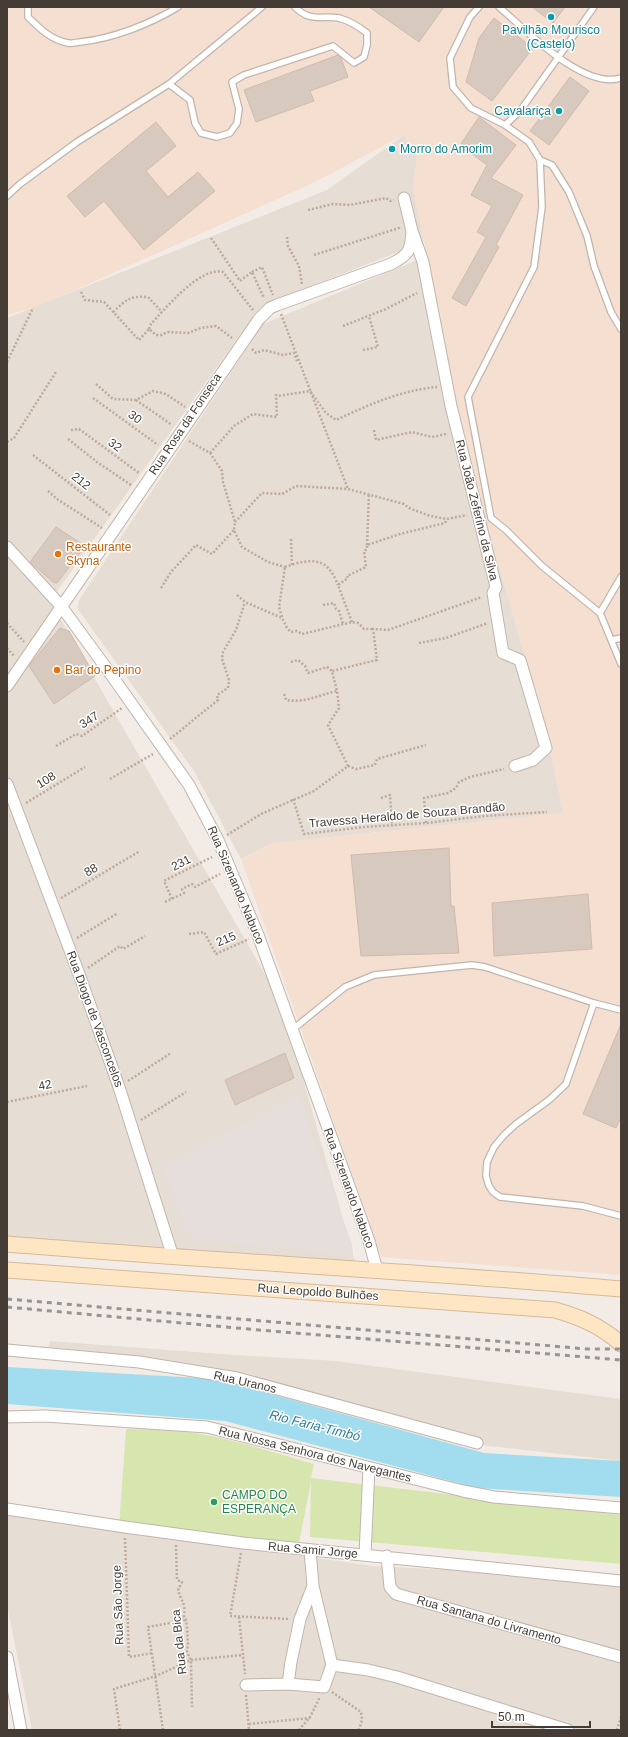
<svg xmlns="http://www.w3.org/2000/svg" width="628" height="1737" viewBox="0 0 628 1737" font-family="Arial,sans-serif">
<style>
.residential{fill:#e6ddd4}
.commercial{fill:#f4dfd1}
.industrial{fill:#e5dedb}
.green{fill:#d7e6af}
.water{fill:#a2ddef}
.building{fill:#d7c9be;stroke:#cfbcaf}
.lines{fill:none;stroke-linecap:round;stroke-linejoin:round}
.lane-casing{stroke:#c1b5ab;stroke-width:8}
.street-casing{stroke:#c1b5ab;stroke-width:13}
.secondary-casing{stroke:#d5ba98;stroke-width:17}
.path{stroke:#bfab9a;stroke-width:2.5;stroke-dasharray:2 2;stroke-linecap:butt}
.lane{stroke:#fff;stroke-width:5.5}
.street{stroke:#fff;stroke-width:11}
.secondary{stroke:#fee6c5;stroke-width:15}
.rail{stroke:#959595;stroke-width:3;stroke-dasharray:5 5;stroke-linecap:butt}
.culture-dot{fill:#0f9aa8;stroke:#fff;stroke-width:1.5}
.food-dot{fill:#e8710a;stroke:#fff;stroke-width:1.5}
.leisure-dot{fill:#2e9e5b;stroke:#fff;stroke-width:1.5}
.labels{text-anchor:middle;stroke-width:3;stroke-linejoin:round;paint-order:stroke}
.culture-label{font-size:12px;fill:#0d838f;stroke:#fff}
.street-label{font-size:12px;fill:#453c35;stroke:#fff}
.food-label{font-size:12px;fill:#c56008;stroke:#fff;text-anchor:start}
.leisure-label{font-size:12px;fill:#27864d;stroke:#fff;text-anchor:start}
.water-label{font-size:13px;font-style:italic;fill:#2b7d97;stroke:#fff}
</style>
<rect width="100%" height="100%" fill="#f3ece6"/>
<path class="residential" d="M404,135l13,23 -4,29 11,55 -149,58 -19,12 -206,289 231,401 74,259 -183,-8 -165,-14v-921l320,-128z
M427,256l43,210 56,194 26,98 11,55 -290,30 -32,16 -47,-88 -117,-163 2,-8 184,-276z
M50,1341l171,13 115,7 285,38v62l-140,-16 -327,-87 -106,-11z
M7,1515l367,51 247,13v151h-589l-25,-125z"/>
<path class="commercial" d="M7,7h614v1268l-240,-18 -140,-398 32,-16 290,-30 -11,-55 -26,-98 -56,-194 -54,-264 -3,-15 4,-29 -13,-23 -91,48 -240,108 -40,17 -26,7z"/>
<path class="industrial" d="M298,1094l54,150 1,8 -3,3h-7l-154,-17 -27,-71z"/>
<path class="green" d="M126,1429c27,1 54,1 80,6 37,7 72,19 108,29l-3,14 310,37v49l-311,-27 1,-55 -13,66 -179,-22z"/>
<path class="water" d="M7,1367l210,12 267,74 137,8v36l-144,-9 -252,-67 -218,-17z"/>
<path class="building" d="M369,7h75l-25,35z
M532,7h33l-12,16z
M494,18l39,30 -41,53 -26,-19 13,-44z
M338,55l3,3 7,19 -38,14 4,10 -58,21 -12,-32z
M570,77l19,14 -40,54 -19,-14z
M479,117l37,28 -25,33 32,17 -27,50 3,2 -33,59 -14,-8 34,-61 -9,-5 15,-26 -21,-11 16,-30 -27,-20z
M156,122l20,24 -30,25 22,26 30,-25 17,19 -71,59 -40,-49 -19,16 -18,-21z
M56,527l29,19 -28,37 -4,-1 -23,-20z
M60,628l9,3 26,45 -41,28 -25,-38z
M449,848l2,58h3l5,47 -98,3 -10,-101z
M588,894l4,55 -98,7 -2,-53z
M621,1024v93l-5,11 -33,-14z
M285,1053l9,25 -59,27 -10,-25z"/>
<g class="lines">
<g class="lane-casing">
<path id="lane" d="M28,7v10c11,11 23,23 40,26 4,1 9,-1 12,-1 32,-3 70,-18 98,-35
M479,7l-9,10 -20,41 3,29 18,21 34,17 24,17 11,18 2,47 -8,60 -66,130 23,121 15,12 36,36 58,47 21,51
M499,7c27,23 84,83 122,71
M169,84l21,16 5,23 6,10 16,4 13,-4 7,-10 2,-14 -7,-27 12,-7 89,-29 21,17 10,-6 3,-12v-12c-9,-7 -17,-12 -28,-15 -18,-3 -28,5 -44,-11
M505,125l15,-14 74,-104
M540,160l12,5 17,27 18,44 7,30 17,46 10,17
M7,196l13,-12 57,-42 92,-58 93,-77
M600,613l21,-36
M612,640l9,-2
M594,1003l-28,81 -17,16 -33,24 -12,11 -10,12 -7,15 -1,14 3,10 4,6 7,5 83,9 38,10
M292,1030l53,-43 29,-12 98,-10 13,2 109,36 27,7"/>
</g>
<g class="street-casing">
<path id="street" d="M404,198l8,33 11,31 28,144 45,181 -3,6 10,60 17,7 26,88 -13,12 -18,6
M7,547l54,59 46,63 82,116 29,55 40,95 111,306 8,29
M7,686l252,-367 11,-11 7,-3 114,-41c18,-9 20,-14 21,-33
M7,784l72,190 40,113 54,170
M7,1350l132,12 98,16 240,65
M7,1417l38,-1 162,11 256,64 31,6 127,11
M7,1509l118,18 118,16 378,38
M365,1555l4,-87
M387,1556l3,31 6,7 225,63
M7,1657l14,73
M332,1665l36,5 29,7 171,53
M288,1684l3,-22 9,-43 13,-33
M246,1685l42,-1 36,3 8,-22 -19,-79 -3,-36"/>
</g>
<g class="secondary-casing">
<path id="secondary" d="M7,1244c205,17 410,27 614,45
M7,1270l548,40c25,7 46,16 66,34"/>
</g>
<path class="path" d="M308,210l25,-6 17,1 36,-7 4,3 4,-1
M287,237l1,9 11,20 3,18
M211,238l29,43 12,-9 12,26
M314,255l85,-27v-2
M252,272l10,-5 11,28
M81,292l4,8 19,2 35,38 10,-11 7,6h6l5,-3 21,1 13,-5 15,-2 16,12
M113,312c14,-13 16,-16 35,-15l14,15
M281,314l67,175
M343,326l43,-17 31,-16
M149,329l2,-5c14,-15 49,-58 72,-52l30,38
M252,349l4,4 8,-3 19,5 11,-2 3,8
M363,350l15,-3 -9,-31
M7,362l26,-54
M96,384l17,15 23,1 17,-9 13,3 19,13
M93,398l65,47
M136,400l36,25
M71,430l8,-1 60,44
M374,430l2,10 36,-8 20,5 14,-3
M68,439l29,23 34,23
M189,441l21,12 12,18 1,11 12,40 -1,8 8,17 26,15 17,5
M7,442l7,-4 42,-66
M210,453l24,-27 19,-12 24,3 -1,-22 2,1 32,-5 16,22 10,7c32,-15 66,-30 101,-33
M33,455l77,60
M48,491l9,8 45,29
M235,522l27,-29 20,1 14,-8 52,3 56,15 5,4 21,8 17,3 20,-4
M291,539l1,26
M367,545l2,-52
M285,567c14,-5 33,-11 44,2 4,4 7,11 9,16
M161,588l10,-16 25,-27 16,9 22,-24
M237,595l8,7 37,16 5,10 4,4 6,-1 5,3 50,-12 6,1 6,6h9
M323,605l11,-2 2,6 3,2 4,13
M282,617l-3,-10 6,-40
M352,622l-14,-37 10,-7 -1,-2 19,-9 -2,-16 3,-2v-4l33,-11 45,-11 2,-4
M7,623l17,19
M419,643l27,-5 42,-15
M7,648l7,8
M291,662l7,-2 7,6 3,7 19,-6 5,4
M284,694l2,6c19,3 33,-5 51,-9
M170,739l48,-39 -1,-5 11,-7 1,-8 -7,-21 1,-7 13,-22 9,-28
M56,746l20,-12 6,2 40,-28
M348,766l-20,-41 11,-17 -2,-17 -5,-20 45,-11 -4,-31 15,1 94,-33
M348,766l8,3 19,-4 2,-6 49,-14
M110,779l43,-25
M381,798l9,-3 2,31
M293,799l11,35 60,-7 62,-4 58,-7 63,-4
M26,803l59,-36
M426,823l-2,-25 24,-5 8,-5 3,-6 11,-5 34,-8
M227,835l34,-21 53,-23 34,-25
M61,898l79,-47
M172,899l-8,-18 48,-24
M165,902l19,-9 -2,-4 10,-5 3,3 25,-13
M189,934l15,-2 12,22 33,-15
M77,938l41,-25
M88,968l32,-22 3,3 22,-13
M128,1081l43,-28
M7,1102l80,-16
M141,1120l45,-28
M125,1538l4,119 24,-4
M176,1545l1,35 5,2 -2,4 -2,2c2,14 8,12 6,29l2,3 1,7 1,16 -1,9 4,8 1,47
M241,1553l-11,63 59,3
M239,1617l6,57
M332,1692l29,20 1,8 -3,10
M246,1695l3,35
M249,1724l61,-6
M120,1730l-6,-41 42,-13 35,-16 52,-5
M163,1730l-15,-103 38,-7
M299,1730l11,-13 10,-20
M617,1730l4,-13"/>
<use href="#lane" class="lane"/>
<use href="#street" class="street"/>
<use href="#secondary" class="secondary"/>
<path class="rail" d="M7,1299l580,50h34
M7,1307l252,23 362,30"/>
</g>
<g class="culture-dot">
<circle cx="551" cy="17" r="4"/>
<circle cx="559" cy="111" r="4"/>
<circle cx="392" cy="149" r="4"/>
</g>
<g class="food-dot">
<circle cx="58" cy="554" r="4"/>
<circle cx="57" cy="670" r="4"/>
</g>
<circle class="leisure-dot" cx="214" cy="1502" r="4"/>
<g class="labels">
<g class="culture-label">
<text x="551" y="34">Pavilhão Mourisco<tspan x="551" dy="14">(Castelo)</tspan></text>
<text x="551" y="115" text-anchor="end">Cavalariça</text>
<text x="400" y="153" text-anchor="start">Morro do Amorim</text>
</g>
<g class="street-label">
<text transform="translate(135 417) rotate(36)" y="4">30</text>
<text transform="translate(185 424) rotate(-56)" y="4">Rua Rosa da Fonseca</text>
<text transform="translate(115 445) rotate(36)" y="4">32</text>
<text transform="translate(81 481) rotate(38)" y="4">212</text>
<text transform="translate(477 510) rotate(76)" y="4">Rua João Zeferino da Silva</text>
<text transform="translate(89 720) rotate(-33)" y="4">347</text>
<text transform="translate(46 780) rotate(-32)" y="4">108</text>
<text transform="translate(407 815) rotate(-5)" y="4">Travessa Heraldo de Souza Brandão</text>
<text transform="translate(181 863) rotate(-27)" y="4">231</text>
<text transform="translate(91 870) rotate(-31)" y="4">88</text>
<text transform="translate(236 885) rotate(67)" y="4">Rua Sizenando Nabuco</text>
<text transform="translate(226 939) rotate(-23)" y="4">215</text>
<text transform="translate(95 1019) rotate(70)" y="4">Rua Diogo de Vasconcelos</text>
<text transform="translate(45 1085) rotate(-11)" y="4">42</text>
<text transform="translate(349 1188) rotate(70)" y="4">Rua Sizenando Nabuco</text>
<text transform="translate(318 1292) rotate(4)" y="4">Rua Leopoldo Bulhões</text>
<text transform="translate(245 1382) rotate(13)" y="4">Rua Uranos</text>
<text transform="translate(315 1454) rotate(14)" y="4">Rua Nossa Senhora dos Navegantes</text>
<text transform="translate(313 1550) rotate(5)" y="4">Rua Samir Jorge</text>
<text transform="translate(118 1605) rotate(-92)" y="4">Rua São Jorge</text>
<text transform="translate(489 1620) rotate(16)" y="4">Rua Santana do Livramento</text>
<text transform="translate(179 1642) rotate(-96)" y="4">Rua da Bica</text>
</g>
<g class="food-label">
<text x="66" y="551">Restaurante<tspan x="66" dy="14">Skyna</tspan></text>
<text x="65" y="674">Bar do Pepino</text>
</g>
<g class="leisure-label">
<text x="222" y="1499">CAMPO DO<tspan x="222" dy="14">ESPERANÇA</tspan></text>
</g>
<g class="water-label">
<text transform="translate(315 1425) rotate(14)" y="5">Rio Faria-Timbó</text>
</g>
</g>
<rect width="628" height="1737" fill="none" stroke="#453c35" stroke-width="16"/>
<path d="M492 1721v6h98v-6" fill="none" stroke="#453c35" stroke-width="2"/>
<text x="498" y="1721" font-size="12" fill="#453c35" stroke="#ffffff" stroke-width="3" paint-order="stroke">50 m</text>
</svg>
